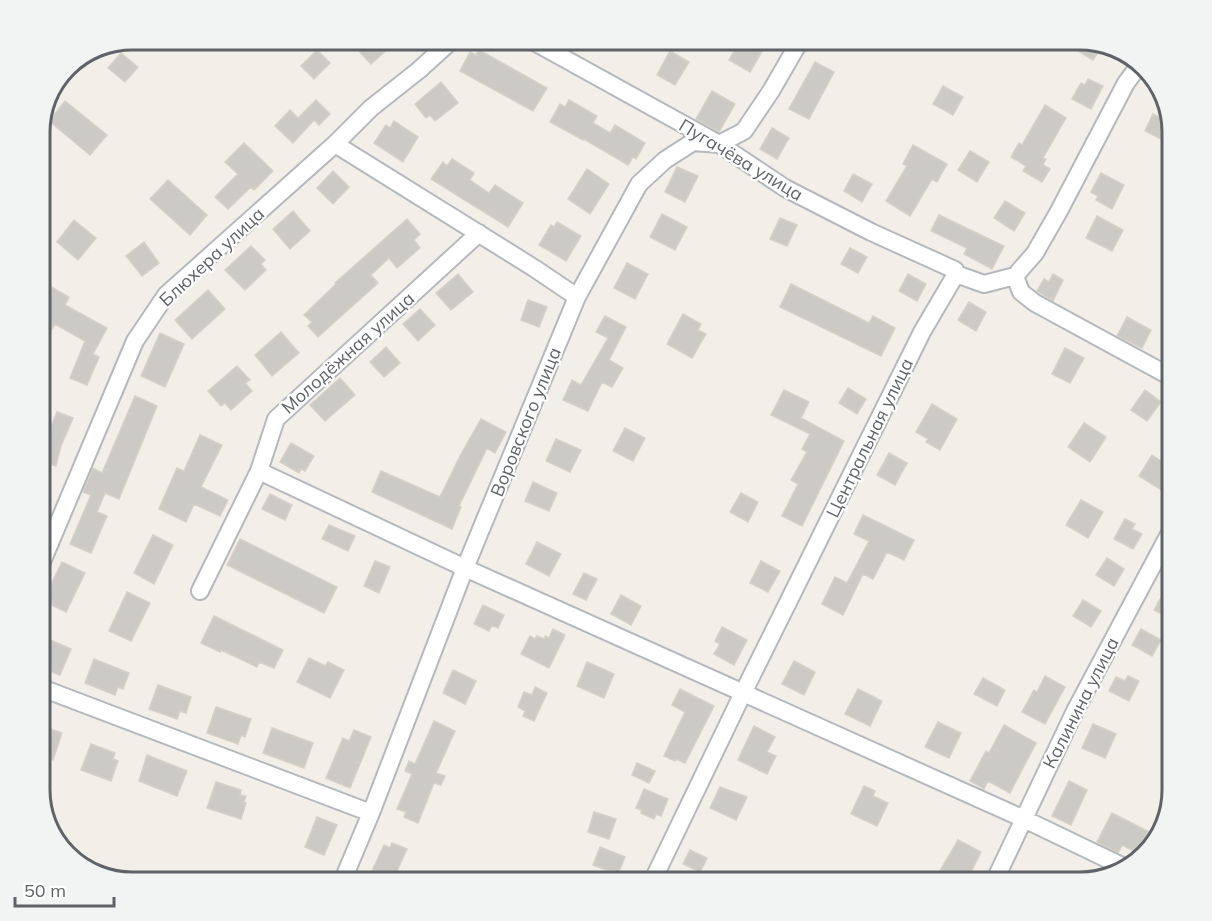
<svg xmlns="http://www.w3.org/2000/svg" width="1212" height="921" viewBox="0 0 1212 921" font-family="Mulish,sans-serif">
<style>
.building{fill:#cccac5;stroke:#d6d1c6;stroke-width:1.5}
.lines{fill:none;stroke-linecap:round;stroke-linejoin:round}
.street-casing{stroke:#b5b8bc;stroke-width:20}
.street{stroke:#fff;stroke-width:16}
.labels{text-anchor:middle;stroke-width:4.5;stroke-linejoin:round;paint-order:stroke}
.street-label{font-size:18px;fill:#5f6368;stroke:#fff}
.rim{fill:none;stroke:#5f6368;stroke-width:3}
</style>
<rect width="100%" height="100%" fill="#f1efe8"/>
<path class="building" d="M359,39h22l8,9 -18,16 -18,-19z
M741,39h7l16,9 -14,24 -21,-12z
M1058,39h23l21,7 -9,14z
M317,50l13,13 -16,16 -13,-13z
M479,50l68,38 -14,23 -73,-40 10,-19 6,3z
M670,51l19,11 -14,23 -18,-10z
M121,53l17,14 -13,15 -17,-14z
M815,62l19,10 -25,47 -20,-10z
M1088,79l15,7 -12,23 -19,-10 9,-16 4,2z
M441,82l17,21 -23,18 -5,-6 -4,3 -11,-14z
M943,86l20,11 -10,18 -20,-11z
M712,91l23,13 -16,28 -23,-13z
M316,100l14,14 -11,11 -5,-5 -21,23 -18,-17 15,-16 8,8z
M569,100l28,16 -4,7 17,10 5,-8 30,18 -9,16 -3,-2 -5,8 -44,-26 -1,1 -33,-18 10,-18 5,3z
M65,101l42,34 -17,20 -41,-34z
M1045,105l21,13 -23,40 3,1 -3,6 7,4 -8,13 -19,-11 3,-5 -15,-9 8,-14 3,2z
M1153,114l18,9 -8,17 -18,-9z
M394,121l24,16 -15,25 -29,-19 12,-18 4,3z
M772,128l17,10 -12,21 -17,-10z
M244,143l29,28 -19,19 -3,-3 -23,22 -13,-12 23,-23 -13,-12z
M913,145l34,19 -10,18 -5,-3 -22,37 -24,-15 21,-35 -4,-2z
M970,151l19,11 -12,20 -19,-12z
M452,159l22,14 -4,7 19,13 6,-8 28,18 -15,24 -77,-48 12,-17 4,4z
M677,167l21,9 -13,26 -20,-10z
M587,169l22,15 -19,30 -22,-15z
M333,171l16,16 -16,17 -16,-16z
M1101,173l23,12 -12,24 -16,-9 2,-4 -7,-4z
M853,174l19,10 -10,18 -18,-11z
M168,180l39,35 -17,20 -40,-36z
M1005,201l20,12 -11,18 -20,-13z
M293,211l17,20 -20,18 -17,-20z
M662,214l25,13 -12,23 -25,-13z
M939,215l65,31 -12,23 -28,-15 3,-6 -36,-17z
M1097,216l26,14 -11,21 -26,-13z
M780,218l17,7 -10,21 -17,-7z
M407,219l13,15 -6,6 6,8 -23,20 -8,-10 -18,17 7,8 -60,54 -10,-11 4,-4 -8,-7 32,-31 -1,-1z
M74,220l22,18 -18,22 -21,-18z
M557,222l24,14 -15,25 -27,-16 12,-20 3,2z
M144,242l15,21 -17,13 -16,-20z
M251,246l14,14 -4,4 5,6 -21,20 -20,-20z
M850,248l17,9 -9,16 -17,-9z
M627,263l21,11 -13,25 -21,-11z
M458,274l15,18 -22,18 -15,-17z
M908,274l18,10 -9,17 -18,-10z
M1053,274l10,6 -10,21 -16,-10 7,-12 5,3z
M39,280l30,17 -4,8 42,23 -14,26 6,3 -12,28 -17,-7 15,-37 -30,-17 -16,27z
M791,284l78,39 4,-7 22,12 -14,28 -101,-49z
M208,290l17,19 -33,30 -17,-19z
M528,300l19,7 -8,20 -18,-7z
M969,302l17,10 -10,19 -18,-11z
M420,309l15,16 -17,16 -15,-17z
M683,314l18,10 -3,6 8,4 -14,24 -25,-14z
M605,316l21,11 -17,33 14,8 -11,19 -10,-5 -14,29 -25,-11 9,-20 9,5 27,-47 -12,-6z
M1127,317l24,13 -9,18 -25,-12z
M281,332l18,21 -27,23 -17,-21z
M160,333l24,11 -19,43 -24,-11z
M386,347l14,16 -16,14 -14,-15z
M1065,348l19,10 -14,25 -18,-9z
M237,366l13,14 -5,3 7,8 -21,19 -6,-7 -4,3 -13,-15z
M340,378l15,17 -30,26 -15,-16z
M848,388l18,11 -9,15 -18,-11z
M784,390l25,12 -8,16 43,23 -42,85 -20,-10 16,-32 -7,-4 16,-28 -5,-3 8,-15 -39,-19z
M1145,390l16,12 -14,19 -16,-11z
M135,396l22,10 -38,93 -14,-6 -8,19 10,4 -16,37 -21,-9 21,-49 -8,-3 10,-24 9,5z
M932,404l25,15 -17,31 -14,-8 2,-3 -12,-7z
M57,412l16,6 -12,28 -5,20 -17,-5v-21l6,1z
M481,419l25,13 -11,21 -8,-5 -28,58 2,1 -9,22 -80,-37 9,-21 59,26 20,-41z
M1084,423l22,14 -16,25 -22,-15z
M625,428l20,10 -12,23 -20,-10z
M200,435l22,10 -21,42 27,13 -8,16 -26,-12 -8,18 -27,-13 18,-41 7,3z
M556,439l25,11 -11,22 -24,-11z
M291,443l23,13 -9,15 -4,-2 -2,4 -19,-11z
M889,453l18,10 -12,22 -18,-10z
M1152,455l21,14v5l-10,17 -24,-15z
M533,482l24,11 -8,18 -24,-10z
M741,493l17,9 -10,20 -18,-10z
M270,494l22,11 -7,15 -23,-11z
M1081,500l22,12 -15,26 -22,-13z
M863,515l51,25 -10,20 -17,-8 -14,27 -10,-5 -20,41 -21,-11 13,-27 12,6 22,-42 -15,-7z
M1125,519l10,5 -3,5 10,5 -9,15 -19,-10z
M329,525l26,11 -7,15 -26,-12z
M153,535l20,10 -19,39 -20,-11z
M240,539l97,48 -13,26 -97,-48z
M537,542l24,12 -12,22 -23,-12z
M1107,558l17,11 -10,17 -18,-11z
M375,561l15,6 -11,26 -15,-7z
M761,561l19,10 -12,21 -18,-9z
M62,562l23,11 -19,39 -23,-11z
M584,573l13,6 -11,21 -13,-6z
M127,592l23,11 -19,38 -22,-10z
M1163,594l10,5v21l-19,-10z
M621,595l20,11 -10,19 -20,-11z
M1083,600l18,11 -10,16 -18,-11z
M483,605l21,10 -6,13 -6,-3 -3,6 -15,-7z
M214,616l69,34 -9,18 -15,-6 -2,5 -36,-17 -1,2 -19,-9z
M722,627l25,13 -13,25 -20,-11 6,-10 -5,-3z
M553,629l12,6 -16,33 -28,-14 9,-18 5,3 2,-3 7,3 1,-3 4,2z
M1141,629l20,11 -9,16 -20,-11z
M39,635l32,14 -11,26 -21,-8z
M309,658l16,8 3,-4 16,8 -14,28 -33,-16z
M94,659l35,14 -6,16 -5,-2 -3,8 -30,-12z
M794,661l21,11 -11,23 -22,-11z
M587,662l27,12 -10,24 -27,-12z
M453,670l23,11 -11,23 -22,-11z
M1045,676l20,11 -20,37 -23,-12 12,-22 3,2z
M1128,676l11,5 -10,20 -20,-10 7,-14 9,4z
M983,678l22,12 -8,16 -23,-12z
M158,685l33,12 -5,16 -6,-2 -3,8 -28,-10z
M535,687l12,6 -13,28 -11,-5 2,-5 -7,-4 6,-15 8,3z
M680,689l34,17 -29,57 -9,-4 -1,2 -11,-5 21,-44 -13,-7z
M858,689l24,12 -12,25 -25,-12z
M216,707l35,12 -6,18 -4,-2 -3,9 -31,-11z
M434,721l21,10 -19,42 9,3 -4,9 -7,-2 -16,40 -14,-6 2,-5 -9,-3 15,-35 -7,-3 4,-10 6,3z
M938,722l23,11 -12,25 -24,-11z
M1093,724l23,10 -11,24 -23,-10z
M39,725l23,8 -9,27 -14,-5z
M1004,725l32,18 -26,50 -22,-12 -4,8 -14,-8 16,-30 3,2z
M754,726l21,11 -8,15 9,4 -9,18 -29,-14z
M272,728l41,15 -9,25 -41,-15z
M354,730l17,7 -21,51 -24,-10 17,-40 6,3z
M91,744l24,9 -2,6 5,2 -7,20 -30,-11z
M147,755l40,16 -10,25 -38,-15z
M637,763l18,8 -6,12 -17,-8z
M1069,781l18,9 -16,35 -19,-9z
M216,782l25,8 -1,5 6,1 -2,6 2,1 -5,16 -34,-11z
M864,786l11,5 -2,5 15,7 -11,23 -26,-12z
M720,787l27,10 -11,23 -26,-12z
M644,789l24,10 -7,17 -5,-2 -2,5 -13,-6 1,-3 -6,-2z
M594,812l22,7 -7,20 -21,-7z
M1112,813l45,23 -3,10 -12,9 -20,-10 -4,8 -21,-11z
M317,817l20,8 -13,30 -19,-8z
M958,840l23,12 -15,30h-17l-12,-6z
M392,843l15,6 -15,33h-6l-6,-3 2,-4 -10,-4 12,-26 6,3z
M600,847l25,10 -7,17 -25,-9z
M690,850l17,8 -7,14 -17,-8z"/>
<g class="lines">
<g class="street-casing">
<path id="street" d="M529,39l190,105 66,44 86,44 84,38 1,4
M335,144l199,124 43,29
M1015,276l6,16 14,11 138,75
M259,471l206,97 559,251 102,49
M39,569l96,-228 31,-46 169,-151 36,-36 48,-38 34,-31
M200,591l59,-120 17,-52 203,-186
M39,687l332,126
M342,882l29,-69 94,-245 112,-271 62,-113 26,-24 28,-18 26,2 25,-13 27,-40 30,-52
M652,882l91,-189 179,-361 34,-58 28,10 31,-8 20,-23 24,-42 67,-128 15,-20
M994,882l81,-171 98,-184"/>
</g>
<use href="#street" class="street"/>
</g>
<g class="labels">
<g class="street-label">
<text transform="translate(741 160) rotate(31)" y="6">Пугачёва улица</text>
<text transform="translate(212 257) rotate(-43)" y="6">Блюхера улица</text>
<text transform="translate(348 353) rotate(-42)" y="6">Молодёжная улица</text>
<text transform="translate(526 422) rotate(-68)" y="6">Воровского улица</text>
<text transform="translate(870 438) rotate(-64)" y="6">Центральная улица</text>
<text transform="translate(1081 703) rotate(-63)" y="6">Калинина улица</text>
</g>
</g>
<path d="M0 0H1212V921H0ZM132 50H1080A82 82 0 0 1 1162 132V790A82 82 0 0 1 1080 872H132A82 82 0 0 1 50 790V132A82 82 0 0 1 132 50Z" fill="#f2f3f3" fill-rule="evenodd"/>
<path class="rim" d="M132 50H1080A82 82 0 0 1 1162 132V790A82 82 0 0 1 1080 872H132A82 82 0 0 1 50 790V132A82 82 0 0 1 132 50Z"/>
<path d="M15 897v9h99v-9" fill="none" stroke="#5f6368" stroke-width="3"/>
<text x="24" y="897" font-size="18" fill="#5f6368" stroke="#ffffff" stroke-width="4.5" paint-order="stroke">50 m</text>
</svg>
